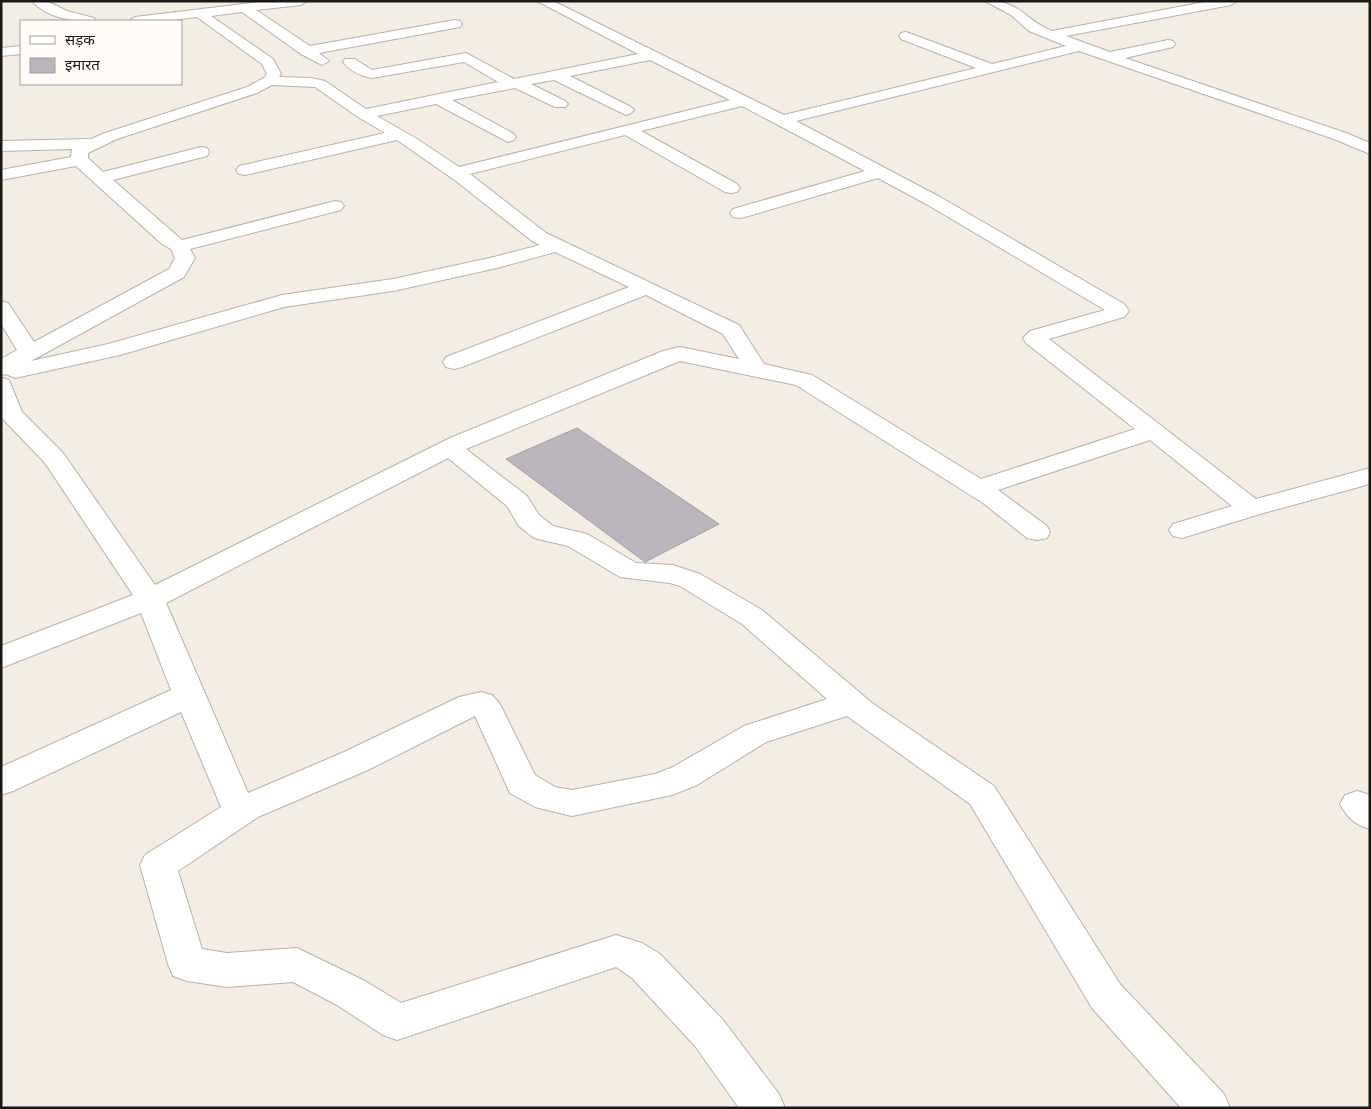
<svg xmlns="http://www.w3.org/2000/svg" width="1371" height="1109" viewBox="0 0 1371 1109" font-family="'Crimson Pro','Noto Sans Devanagari',serif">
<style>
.building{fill:#bcb5bd;stroke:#a39ca4}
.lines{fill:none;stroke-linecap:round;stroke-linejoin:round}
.minor-casing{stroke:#b7b2a9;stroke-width:2}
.minor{fill:#fff;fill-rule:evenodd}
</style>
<rect width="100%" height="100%" fill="#f3ede4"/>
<path class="building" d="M577,428l142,96 -74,38 -139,-103z"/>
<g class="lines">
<g class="minor-casing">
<path id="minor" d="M32,1h15l20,10 27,7 1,3c-21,1 -48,-3 -63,-20z
M268,1h39l-6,4 -45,5 54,36 145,-26 5,1 2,3 -2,3 -5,1 -136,25 10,8 -7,4 -21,-11 -59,-42 -31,4 62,43 8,15 -2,3 32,1 14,3 41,28 132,-27 -34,-20 -92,16c-11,-2 -22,-7 -29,-16l2,-3h10l17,11 94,-17 48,26 124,-25 -101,-53h16l231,114 192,-47 -75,-29 -2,-3 2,-3 5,-1 86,32 74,-18 -37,-15 -18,-16 -26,-14c37,0 38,18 67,30l158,-30h27l-6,4 -165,31 44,16 58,-12 5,1 2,3 -2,3 -48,11 221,75 24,10v11l-36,-15 -255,-88 -283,70 144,76 184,107 5,7 -5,6 -75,22 207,160 114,-31v16l-110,30 -78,24 -9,-2 -4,-6 4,-6 59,-18 -82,-66 -152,50 49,36 3,6 -3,6 -10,2 -10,-2 -44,-35 -187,-118 -116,-24 -214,88 61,47 12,19 14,11 34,8 49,29 37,2 27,9 62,36 110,93 122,83 126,198 104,110 6,14h-49l-89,-100 -122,-204 -123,-88 -81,26 -69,43 -25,10 -100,21 -37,-9 -25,-14 -35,-77 -107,54 -110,47 -80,54 24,78 25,4 70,-5 68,33 36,22 215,-68 26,8 18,11 63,66 56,74 6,14h-46l-44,-62 -63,-68 -16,-11 -219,73 -14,-5 -46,-30 -44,-23 -66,5 -40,-6 -14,-5 -5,-12 -28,-99 5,-10 76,-48 -40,-95 -168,79 -12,4v-28l170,-77 -30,-77 -140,55v-22l132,-51 -88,-132 -44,-46v-39l8,2 13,32 41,41 92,132 295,-147 213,-87 17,-4 59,12 -16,-25 -77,-39 -184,72 -8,2 -8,-2 -3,-5 3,-5 183,-70 -74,-35 -58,16 -104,23 -109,16 -164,48 -105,23 -9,-4 -5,1v-16l16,-9 -16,-26v-23l7,2 26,39 135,-73 6,-11 -4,-9 -9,-5 -86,-78 -75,14v-10l70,-13 1,-8 -71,2v-10l90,-2 14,-6 142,-46 17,-9 3,-4 -5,-10 -65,-47 -32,4h-36l6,-4zM650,60l80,40 -271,67 -42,-28 -40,-23 59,-12 72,38 6,-2 2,-3 -2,-3 -62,-34 63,-12 40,19h10l3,-3 -3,-3 -34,-17 23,-4 72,35 5,-2 3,-3 -3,-3 -61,-31zM272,85l43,2 43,30 27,16 -146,33 -3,4 3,4 6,1 152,-35 59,41 76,60 8,4 -46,12 -101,22 -111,16 -174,49 -77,17 153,-84 11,-19 -5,-9 151,-39 3,-4 -3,-4 -6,-1 -153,39 -69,-60 94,-24 2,-4 -2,-4 -6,-1 -98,25 -15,-14v-5l29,-14 140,-46zM742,106l123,65 -132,38 -3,4 3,4 6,1 6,-1 133,-39 50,27 177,105 -75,21 -7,7 3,5 109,86 -154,50 -169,-104 -48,-11 -25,-39 -193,-92 -76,-59 155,-39 100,57 6,1 6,-1 3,-4 -3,-4 -96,-53zM448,458l59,48 12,20 15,12 34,8 52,31 50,6 10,3 62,38 85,75 -83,27 -71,41 -18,7 -83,16 -17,-3 -20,-12 -35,-71 -8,-9 -11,-3 -22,5 -115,55 -96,41 -82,-190z
M21,46v8l-20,2v-8z
M1357,791l13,4v34c-15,-4 -23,-12 -30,-25l5,-9z"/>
</g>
<use href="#minor" class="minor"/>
</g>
<rect width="1371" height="1109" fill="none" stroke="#1a1815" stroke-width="5"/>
<rect x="20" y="20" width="162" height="65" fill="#fffbf6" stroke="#a3a09c"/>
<rect x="30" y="36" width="25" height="8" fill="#ffffff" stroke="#a3a09c"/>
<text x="65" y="45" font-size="15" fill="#1a1815">सड़क</text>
<rect x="30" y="58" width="25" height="15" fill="#bcb5bd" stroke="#a3a09c"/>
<text x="65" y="70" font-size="15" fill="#1a1815">इमारत</text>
</svg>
